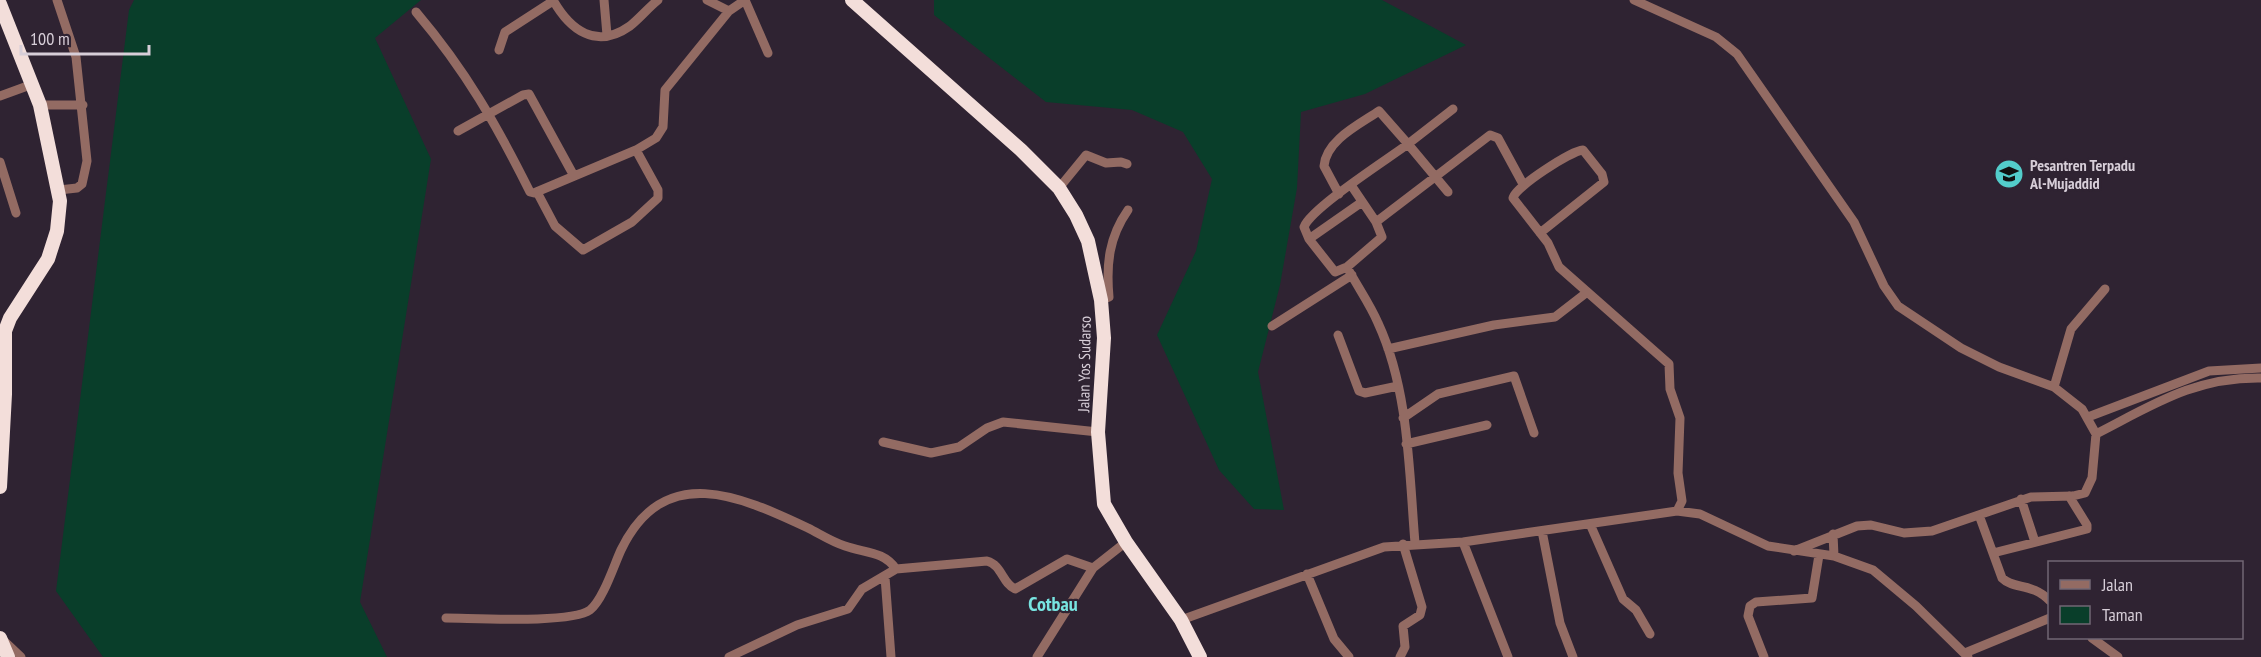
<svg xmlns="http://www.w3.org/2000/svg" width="2261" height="657" viewBox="0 0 2261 657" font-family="'PT Sans Narrow',sans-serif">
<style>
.green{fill:#093e2a}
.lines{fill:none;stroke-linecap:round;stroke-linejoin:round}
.minor{stroke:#936b63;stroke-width:9}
.highway{stroke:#f3deda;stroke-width:14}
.labels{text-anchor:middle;stroke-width:4.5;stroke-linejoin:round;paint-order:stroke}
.poi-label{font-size:16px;font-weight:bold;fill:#d7ced8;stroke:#2f2332;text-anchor:start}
.street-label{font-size:16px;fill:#d7ced8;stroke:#2f2332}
.quarter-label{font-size:20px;font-weight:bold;fill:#78e4e1;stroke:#2f2332}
</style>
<rect width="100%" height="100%" fill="#2f2332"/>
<path class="green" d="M134,0h287l-46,38 56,121 -71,443 27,55h-284l-47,-66 73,-581z
M934,0h448l84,45 -101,49 -64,18 -4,76 -17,97 -22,87 26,138 -30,-1 -35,-39 -62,-135 39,-84 16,-72 -29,-47 -51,-22 -86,-8 -112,-87z"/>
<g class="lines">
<path class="minor" d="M57,0l19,57 11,104 -5,23 -5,4 -18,2
M553,0c17,30 43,50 77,26 10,-8 18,-18 28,-26
M604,0l3,35
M707,0l22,11
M745,0l23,53
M1634,0l82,37 21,17 117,168 30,64 14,20 63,42 38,19 55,20 28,22 14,25 -4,44 -7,15 -12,3 -42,1 -99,34 -28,2 -33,-8 -14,1 -63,25
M416,12c50,59 80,112 114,180l4,1 102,-43 20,-12 7,-11 2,-37 64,-79 16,-11
M499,50l6,-18 48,-31
M0,96l33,-12
M40,105h43
M458,131l65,-36 6,-1 45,82
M0,162l16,51
M1351,185l25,37 6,15 -35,30 -12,5 -26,-33 -5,-12c7,-19 84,-68 104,-83l40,48
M1059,188l27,-33 20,8 15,-1 6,2
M537,192l18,34 28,24 49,-28 26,-24v-8l-22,-40
M1339,194l-15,-28c2,-26 36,-42 55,-55l29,33 45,-35
M1376,222l114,-87 8,3 25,46
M1540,233l64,-51 -2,-8 -19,-24c-12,1 -68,37 -70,48l35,45 11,24 110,97 1,25 10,29 -2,55 4,28 -5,10
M1309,239l53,-37
M1347,267c10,19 23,37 31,56 31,67 31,148 37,220
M1101,300l8,-3c-3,-33 0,-60 19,-87
M1272,326l80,-51
M1338,335l21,56 6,2 33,-7
M1388,349l106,-24 61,-8 31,-24
M2054,387l17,-58 34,-40
M2088,417l121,-46 52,-3
M1403,418l35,-24 76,-18 20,57
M2096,434c57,-29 98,-57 165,-56
M883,442l48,11 28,-6 28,-19 16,-6 95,10
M1406,444l81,-19
M2021,499l14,43
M1979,515l23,63c12,12 30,4 48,23
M1590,524l33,75 13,11 14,24
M1542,531l18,92 13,34
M1833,534l1,22
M1463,542l45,115
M1993,553l94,-24v-4l-18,-29
M1307,574l27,65 15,18
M885,577l6,80
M446,618c27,0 125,6 144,-8 13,-10 24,-45 31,-60 43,-89 119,-54 187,-22 12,6 24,14 37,18 20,7 39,5 51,23l91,-8c15,4 15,22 28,28l52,-30 26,9
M1181,620l203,-73 79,-5 214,-31 23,3 68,32 66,10 39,14 43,36 52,51
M2092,638l26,19
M3,640l18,17
M1965,653l85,-35
M729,657l68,-32 51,-16 14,-20 34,-20
M1037,657l56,-89 33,-26
M1400,657l5,-10 -2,-21 17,-11 2,-8 -19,-63
M1764,657l-16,-41 2,-10 6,-4 56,-4 7,-43"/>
<path class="highway" d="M852,0l169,150 38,38 17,27 12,26 13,59 3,38 -6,94 6,72 22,38 55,78 19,37
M0,4l40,101 20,96 -3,30 -9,28 -38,59 -5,13v63l-5,93
M0,638l8,19"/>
</g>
<defs>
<g id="school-disc" transform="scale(1.5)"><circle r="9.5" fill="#53cdcb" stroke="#2f2332"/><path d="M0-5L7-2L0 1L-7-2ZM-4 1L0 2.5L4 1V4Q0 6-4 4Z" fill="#111"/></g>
</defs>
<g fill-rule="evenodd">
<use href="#school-disc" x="2009" y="174"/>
</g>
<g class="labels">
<g class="poi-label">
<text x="2030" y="171">Pesantren Terpadu<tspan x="2030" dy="18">Al-Mujaddid</tspan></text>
</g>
<g class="street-label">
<text transform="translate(1084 364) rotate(-89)" y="6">Jalan Yos Sudarso</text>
</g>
<g class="quarter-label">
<text x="1053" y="611">Cotbau</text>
</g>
</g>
<rect x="2048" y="561" width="195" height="78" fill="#2f2332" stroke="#726774" stroke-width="1.5"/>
<rect x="2060" y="580" width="30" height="9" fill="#936b63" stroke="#726774" stroke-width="1.5"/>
<text x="2102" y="591" font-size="18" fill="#d7ced8">Jalan</text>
<rect x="2060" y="606" width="30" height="18" fill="#093e2a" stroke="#726774" stroke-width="1.5"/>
<text x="2102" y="621" font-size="18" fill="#d7ced8">Taman</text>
<path d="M21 45v9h128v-9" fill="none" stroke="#d7ced8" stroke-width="3"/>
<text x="30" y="45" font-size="18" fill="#d7ced8" stroke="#2f2332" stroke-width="4.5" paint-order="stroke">100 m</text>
</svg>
